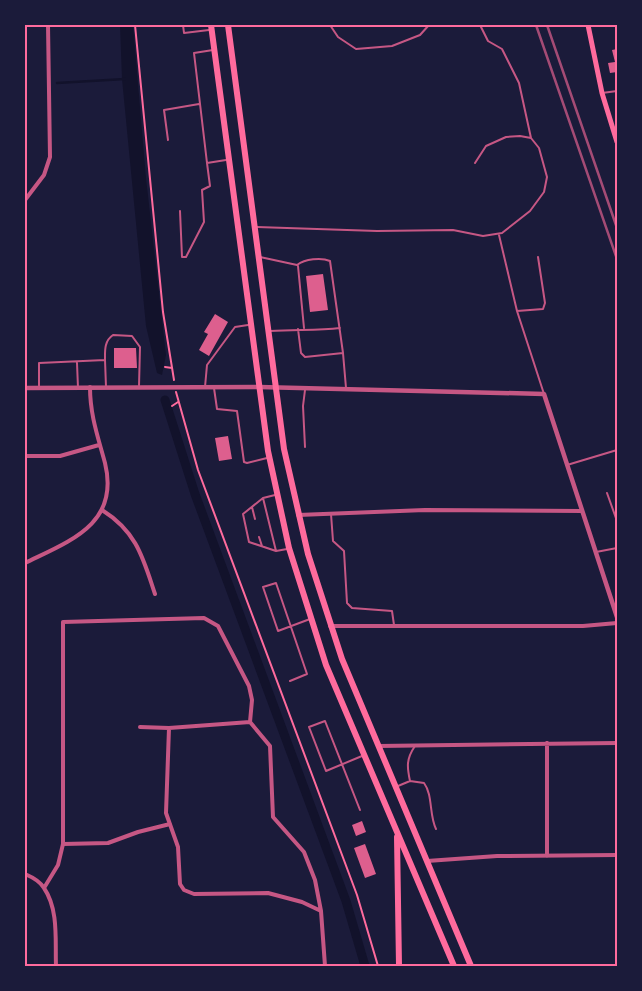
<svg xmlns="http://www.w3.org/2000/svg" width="642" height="991" viewBox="0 0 642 991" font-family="Inter,sans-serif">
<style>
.water{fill:#12122b}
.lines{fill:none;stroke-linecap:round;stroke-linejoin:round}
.stream{stroke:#12122b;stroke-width:2.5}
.canal{stroke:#12122b;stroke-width:9}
.building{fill:#dd5f8e}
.path{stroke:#ff6b9d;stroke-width:2}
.service{stroke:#c65784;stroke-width:2}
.minor{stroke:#c65784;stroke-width:4}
.tertiary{stroke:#c65784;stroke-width:4.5}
.secondary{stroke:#ff6b9d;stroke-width:5}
.trunk{stroke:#ff6b9d;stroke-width:6}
.rail{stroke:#a44b75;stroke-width:2.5}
.neatline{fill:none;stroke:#ff6b9d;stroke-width:2}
</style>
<rect width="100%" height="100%" fill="#1b1b3a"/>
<path class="water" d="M120,25h13l13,153 20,177 -4,20 -5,-2 -11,-47 -24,-247z"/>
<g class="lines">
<path class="stream" d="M57,83l68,-4"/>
<path class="canal" d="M165,400l30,94 151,407 19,65"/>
</g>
<path class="building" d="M617,49v23l-7,1 -2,-10 7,-1 -3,-12z
M323,274l5,36 -18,2 -4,-36z
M215,314l13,8 -19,34 -10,-6 9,-16 -4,-2z
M114,348h22l1,20h-23z
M228,436l4,23 -13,2 -4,-23z
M362,821l4,11 -10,4 -4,-11z
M365,844l11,30 -11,4 -11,-30z"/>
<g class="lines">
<path class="path" d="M135,25l28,287 11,68
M165,367l7,1
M176,392l22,78 159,425 21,71
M172,406l6,-4"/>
<path class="service" d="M183,25l1,8 25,-3
M330,25l8,12 18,12 36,-3 28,-11 9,-10
M480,25l8,16 14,8 17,34 12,55
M213,50l-19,3 13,110 19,-3
M602,93l15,-2
M168,140l-4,-30 35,-6
M180,211l2,46h4l18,-35 -2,-32 8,-4 -3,-23
M257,227l120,4 76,-1 30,6 19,-3 28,-22 14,-19 3,-15 -8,-29 -8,-10 -11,-2 -14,1 -20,9 -11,17
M499,235l18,76 27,83
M260,257l37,8c8,-6 24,-8 33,-4l13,92 -38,4 -4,-4 -3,-24
M298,266l6,62
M517,311l26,-2 2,-6 -7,-46
M270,331c24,-2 47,0 70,-3
M343,353l3,35
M105,360c0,-9 -1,-19 8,-25l19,1 8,11 -1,39
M77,363l1,25
M205,387l2,-22 28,-38 13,-2
M39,388v-25l66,-3 1,27
M214,388l3,21 20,2 7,51 3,1 20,-5
M305,447l-2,-41 2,-16
M567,465l50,-15
M607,493l10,28
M275,495l-12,3 13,53 11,-2
M263,498l-20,16 6,28 27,9
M252,507l3,12
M331,514l2,27 11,10 3,52 5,5 40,3 2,14
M259,537l3,9
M596,552l21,-4
M290,681l17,-7 -31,-91 -13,4 15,44 32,-12
M410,781c-3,-14 -4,-22 5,-35
M398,786l12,-5 14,2c9,12 5,32 12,46
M360,810l-35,-89 -16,6 17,44 36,-15"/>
<path class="minor" d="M25,200l19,-25 6,-18 -2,-132
M25,456h35l39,-11
M102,510c35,22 41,48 53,84
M298,515l127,-5 157,1
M25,563c45,-22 95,-39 80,-100 -7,-26 -15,-48 -15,-76
M330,626h253l34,-3
M250,722l20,24 3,71 31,35 11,28 6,31 4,55
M169,728l-3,85 12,34 2,37 4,6 10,4 74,-1 34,9 19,9
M547,743v113
M378,746l239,-3
M63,844l45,-1 30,-11 32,-8
M427,861l70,-5 120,-1
M25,874c7,3 15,7 19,14 15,22 11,53 12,78
M44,888l14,-23 5,-21v-222l141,-4 14,8 31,60 3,14 -2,22 -81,6 -29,-1"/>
<path class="tertiary" d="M25,388l234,-1 285,7 73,223"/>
<path class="secondary" d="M588,25l14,68 15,49"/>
<path class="trunk" d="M211,25l57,426 21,97 37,117 128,301
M228,25l56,424 24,105 34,105 129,307
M397,837l2,129"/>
<path class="rail" d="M536,25l81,234
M547,25l70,203"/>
</g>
<rect width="642" height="991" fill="none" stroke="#1b1b3a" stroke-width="52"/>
<rect x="26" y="26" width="590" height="939" class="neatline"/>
</svg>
